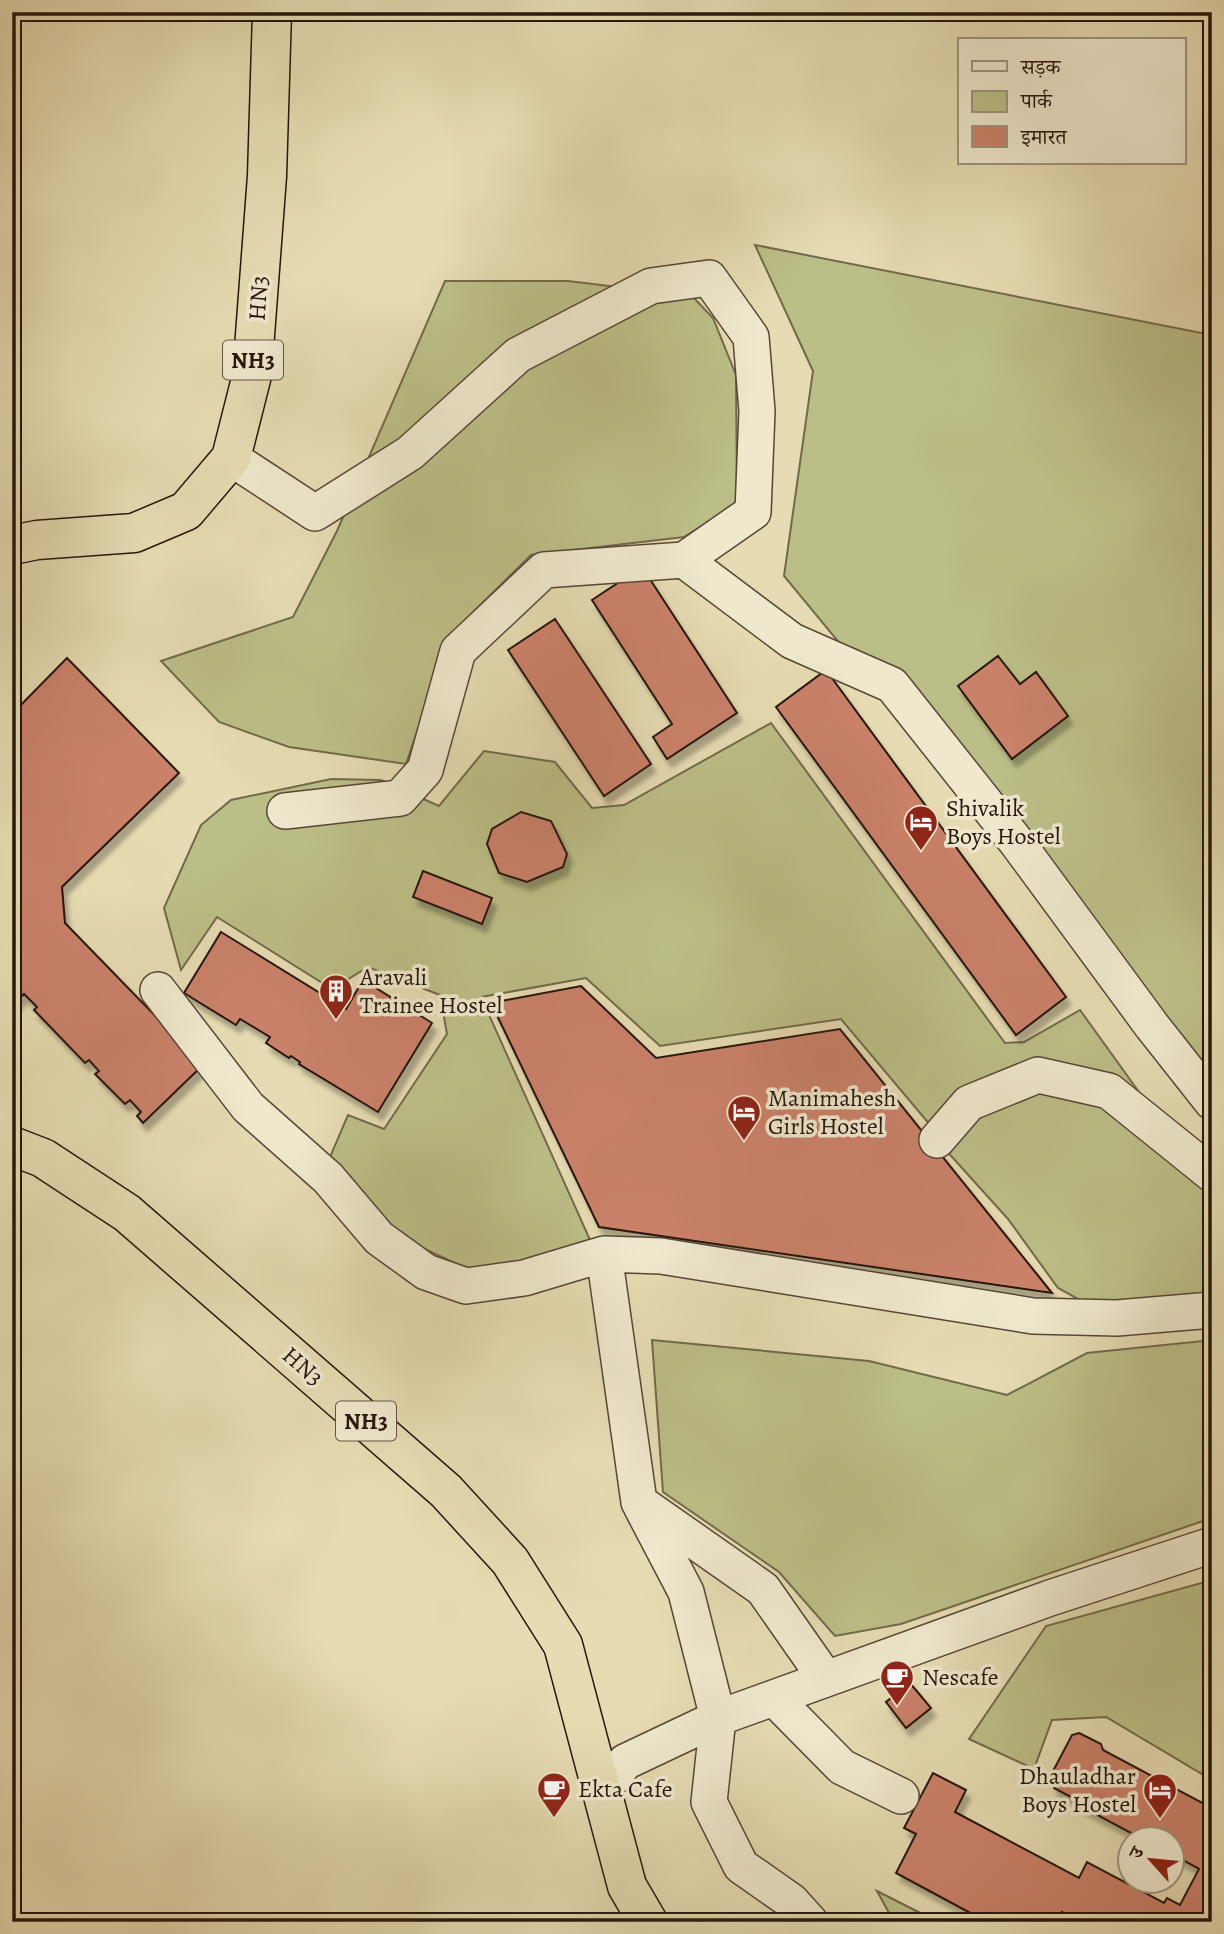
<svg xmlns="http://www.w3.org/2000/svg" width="1224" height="1934" viewBox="0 0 1224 1934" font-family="Alegreya,'Noto Serif Devanagari',serif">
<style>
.green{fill:#bcbe87;stroke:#716a4a;stroke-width:2}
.building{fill:#ca816a;stroke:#26150d;stroke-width:2;filter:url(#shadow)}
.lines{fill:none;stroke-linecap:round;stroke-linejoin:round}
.street-casing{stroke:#564636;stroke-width:38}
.highway-casing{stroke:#26150d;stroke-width:41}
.street{stroke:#efe8cd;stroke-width:35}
.highway{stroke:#e6dbb2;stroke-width:38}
.labels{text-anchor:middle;stroke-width:7;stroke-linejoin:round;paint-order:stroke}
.shield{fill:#efe8cd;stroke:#625447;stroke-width:2}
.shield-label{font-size:23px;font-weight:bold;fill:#26150d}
.street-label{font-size:24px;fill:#26150d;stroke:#efe8cd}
.poi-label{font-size:24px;fill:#26150d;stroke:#efe8cd;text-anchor:start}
</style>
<defs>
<filter id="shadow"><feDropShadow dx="4.5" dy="8" stdDeviation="2" flood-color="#0004"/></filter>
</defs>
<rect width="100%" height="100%" fill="#e6dbb2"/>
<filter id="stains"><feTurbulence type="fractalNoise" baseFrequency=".00286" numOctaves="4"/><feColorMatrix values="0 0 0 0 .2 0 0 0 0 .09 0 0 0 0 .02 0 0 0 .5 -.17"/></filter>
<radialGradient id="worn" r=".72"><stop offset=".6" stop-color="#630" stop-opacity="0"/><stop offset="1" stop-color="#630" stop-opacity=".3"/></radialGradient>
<path class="green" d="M755,245l457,90v764l-147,-183 -281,-340 29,-205z
M445,281h123l124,15 21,22 23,57 1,129 -53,33 -153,18 -81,80 -44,129 -117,-17 -70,-25 -58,-61 132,-44 44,-86z
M771,723l234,320 19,-1 56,-32 77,107 -86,-45 -140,54 -90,-107 -181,27 -74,-68 -105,19 110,245 -77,22 -44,6 -80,-37 -60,-76 18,-42 36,14 63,-95 -7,-39 -72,-28 -36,22 -115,-72 -36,53 -17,-62 37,-83 30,-25 100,-21 50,1 58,26 45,-55 71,11 37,46 32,-3z
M1041,1084l63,13 108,88v111l-125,8 -29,-16 -50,-69 -65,-72 33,-37z
M652,1340l217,21 138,34 80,-42 125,-13v178l-311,106 -66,12 -56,-64 -116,-80z
M1212,1580v200l-106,-63 -54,3 -18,49 -65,-30 77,-113z
M877,1891l61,31h-44z"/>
<path class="building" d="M642,567l95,146 -70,46 -14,-22 19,-13 -80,-124z
M555,619l96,145 -47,32 -96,-146z
M998,656l22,28 16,-12 32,44 -56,43 -54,-73z
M67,658l112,115 -117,114 3,36 138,142 -60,58 -6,-7 4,-4 -11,-12 -5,4 -30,-30 4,-3 -10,-11 -4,3 -51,-53 3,-3 -13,-13 -12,11v-200l5,-5 -5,-5v-81z
M826,670l240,327 -50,38 -240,-328z
M521,812l30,9 16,33 -4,13 -36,15 -28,-9 -12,-29 5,-15z
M423,871l69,27 -10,26 -69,-27z
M221,932l125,77 17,-29 69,43 -54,89 -79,-48 1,-2 -9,-6 -2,2 -23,-15 4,-6 -30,-18 -4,6 -52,-32z
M581,986l75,72 184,-29 212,264 -453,-66 -108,-224z
M910,1683l21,25 -25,20 -20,-26z
M1079,1733l22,11 2,6 109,58v114h-9l-17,-9 -5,9h-101l-18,-10 -5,10h-70l-91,-49 20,-39 -12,-6 29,-55 33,17 -11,22 124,66 8,-16 77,41 3,-5 13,7 19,-36 -27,-15v-14h-28l-71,-38 2,-3 -21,-11 -3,-13 21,-40z"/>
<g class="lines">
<g class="street-casing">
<path id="street" d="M231,458l84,55 95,-60 108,-98 133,-69 58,-8 42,59 6,74 -4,101 -69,48
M285,811l115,-13 25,-28 33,-119 86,-81 140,-10 108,81 100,44 126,159 134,182 60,76
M158,990l90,117 80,71 51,60 47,34 40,14 58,-8 80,-24 57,2 372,60 84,2 95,-8
M937,1140l32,-37 69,-28 71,16 103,83
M604,1254l35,248 124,87 63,90
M641,1506l45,86 32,126 -9,84 32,64 50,35 19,21
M774,1698l68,69 59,29
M603,1790l22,-28 93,-44 332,-120 162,-53"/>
</g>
<g class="highway-casing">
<path id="highway" d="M12,545l25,-5 97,-7 52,-22 45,-53 21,-83 15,-199 5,-164
M12,1146l31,12 84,55 319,278 64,70 53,84 64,241 21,36"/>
</g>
<use href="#street" class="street"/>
<use href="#highway" class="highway"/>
</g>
<defs>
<g id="hotel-pin" transform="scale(1.75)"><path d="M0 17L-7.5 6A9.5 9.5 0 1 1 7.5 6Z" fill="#8f2418" stroke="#efe8cd"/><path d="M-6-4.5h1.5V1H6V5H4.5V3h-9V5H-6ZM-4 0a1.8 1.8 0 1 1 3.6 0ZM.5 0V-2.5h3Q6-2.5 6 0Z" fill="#fff"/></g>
<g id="building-pin" transform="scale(1.75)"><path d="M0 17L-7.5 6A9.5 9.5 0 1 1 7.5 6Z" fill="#8f2418" stroke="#efe8cd"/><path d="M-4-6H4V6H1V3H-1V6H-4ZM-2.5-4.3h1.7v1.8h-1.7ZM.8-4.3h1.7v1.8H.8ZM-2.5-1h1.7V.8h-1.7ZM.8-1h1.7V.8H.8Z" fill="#fff"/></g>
<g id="cafe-pin" transform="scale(1.75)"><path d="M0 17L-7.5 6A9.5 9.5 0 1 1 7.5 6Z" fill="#8f2418" stroke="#efe8cd"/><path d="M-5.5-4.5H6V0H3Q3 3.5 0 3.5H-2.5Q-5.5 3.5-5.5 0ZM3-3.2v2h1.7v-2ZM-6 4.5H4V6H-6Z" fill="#fff"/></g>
</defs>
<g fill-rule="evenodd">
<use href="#hotel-pin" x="921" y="822"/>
<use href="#building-pin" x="336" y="991"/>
<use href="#hotel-pin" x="744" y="1112"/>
<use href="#cafe-pin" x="897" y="1677"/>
<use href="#cafe-pin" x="554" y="1789"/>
<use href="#hotel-pin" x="1160" y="1790"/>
</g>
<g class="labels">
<g class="shield">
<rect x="223" y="340.5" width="60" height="39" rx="5"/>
<rect x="336" y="1401.5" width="60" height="39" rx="5"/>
</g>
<g class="shield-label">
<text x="253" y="368">NH3</text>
<text x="366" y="1429">NH3</text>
</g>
<g class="street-label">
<text transform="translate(258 298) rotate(-86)" y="8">HN3</text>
<text transform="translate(303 1366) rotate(41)" y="8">HN3</text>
</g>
<g class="poi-label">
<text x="946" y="816">Shivalik<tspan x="946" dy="28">Boys Hostel</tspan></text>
<text x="360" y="985">Aravali<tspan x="360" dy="28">Trainee Hostel</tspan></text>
<text x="768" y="1106">Manimahesh<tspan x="768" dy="28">Girls Hostel</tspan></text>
<text x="922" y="1685">Nescafe</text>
<text x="1136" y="1784" text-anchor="end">Dhauladhar<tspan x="1136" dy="28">Boys Hostel</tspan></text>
<text x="578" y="1797">Ekta Cafe</text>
</g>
</g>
<rect width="1224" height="1934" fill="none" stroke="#e6dbb2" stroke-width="42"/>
<rect x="14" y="14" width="1196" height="1906" fill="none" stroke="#26150d" stroke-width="3.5"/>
<rect x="21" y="21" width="1182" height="1892" fill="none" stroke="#26150d" stroke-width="2"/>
<rect x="958" y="38" width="228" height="126" fill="#efe8cd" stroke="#9f9480" stroke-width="2"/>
<rect x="972" y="61" width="35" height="10" fill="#efe8cd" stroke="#9f9480" stroke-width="2"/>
<text x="1021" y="74" font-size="21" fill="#26150d">सड़क</text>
<rect x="972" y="91" width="35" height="21" fill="#bcbe87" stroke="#9f9480" stroke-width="2"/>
<text x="1021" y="108" font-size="21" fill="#26150d">पार्क</text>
<rect x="972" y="126" width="35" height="21" fill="#ca816a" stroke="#9f9480" stroke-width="2"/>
<text x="1021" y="144" font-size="21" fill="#26150d">इमारत</text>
<g transform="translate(1151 1860) rotate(297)"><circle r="33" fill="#efe8cd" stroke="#9f9480" stroke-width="2"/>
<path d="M0-5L12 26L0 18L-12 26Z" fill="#8f2418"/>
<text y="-10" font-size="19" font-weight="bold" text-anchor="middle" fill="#26150d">उ</text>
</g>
<rect width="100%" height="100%" filter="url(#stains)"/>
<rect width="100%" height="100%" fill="url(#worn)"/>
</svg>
